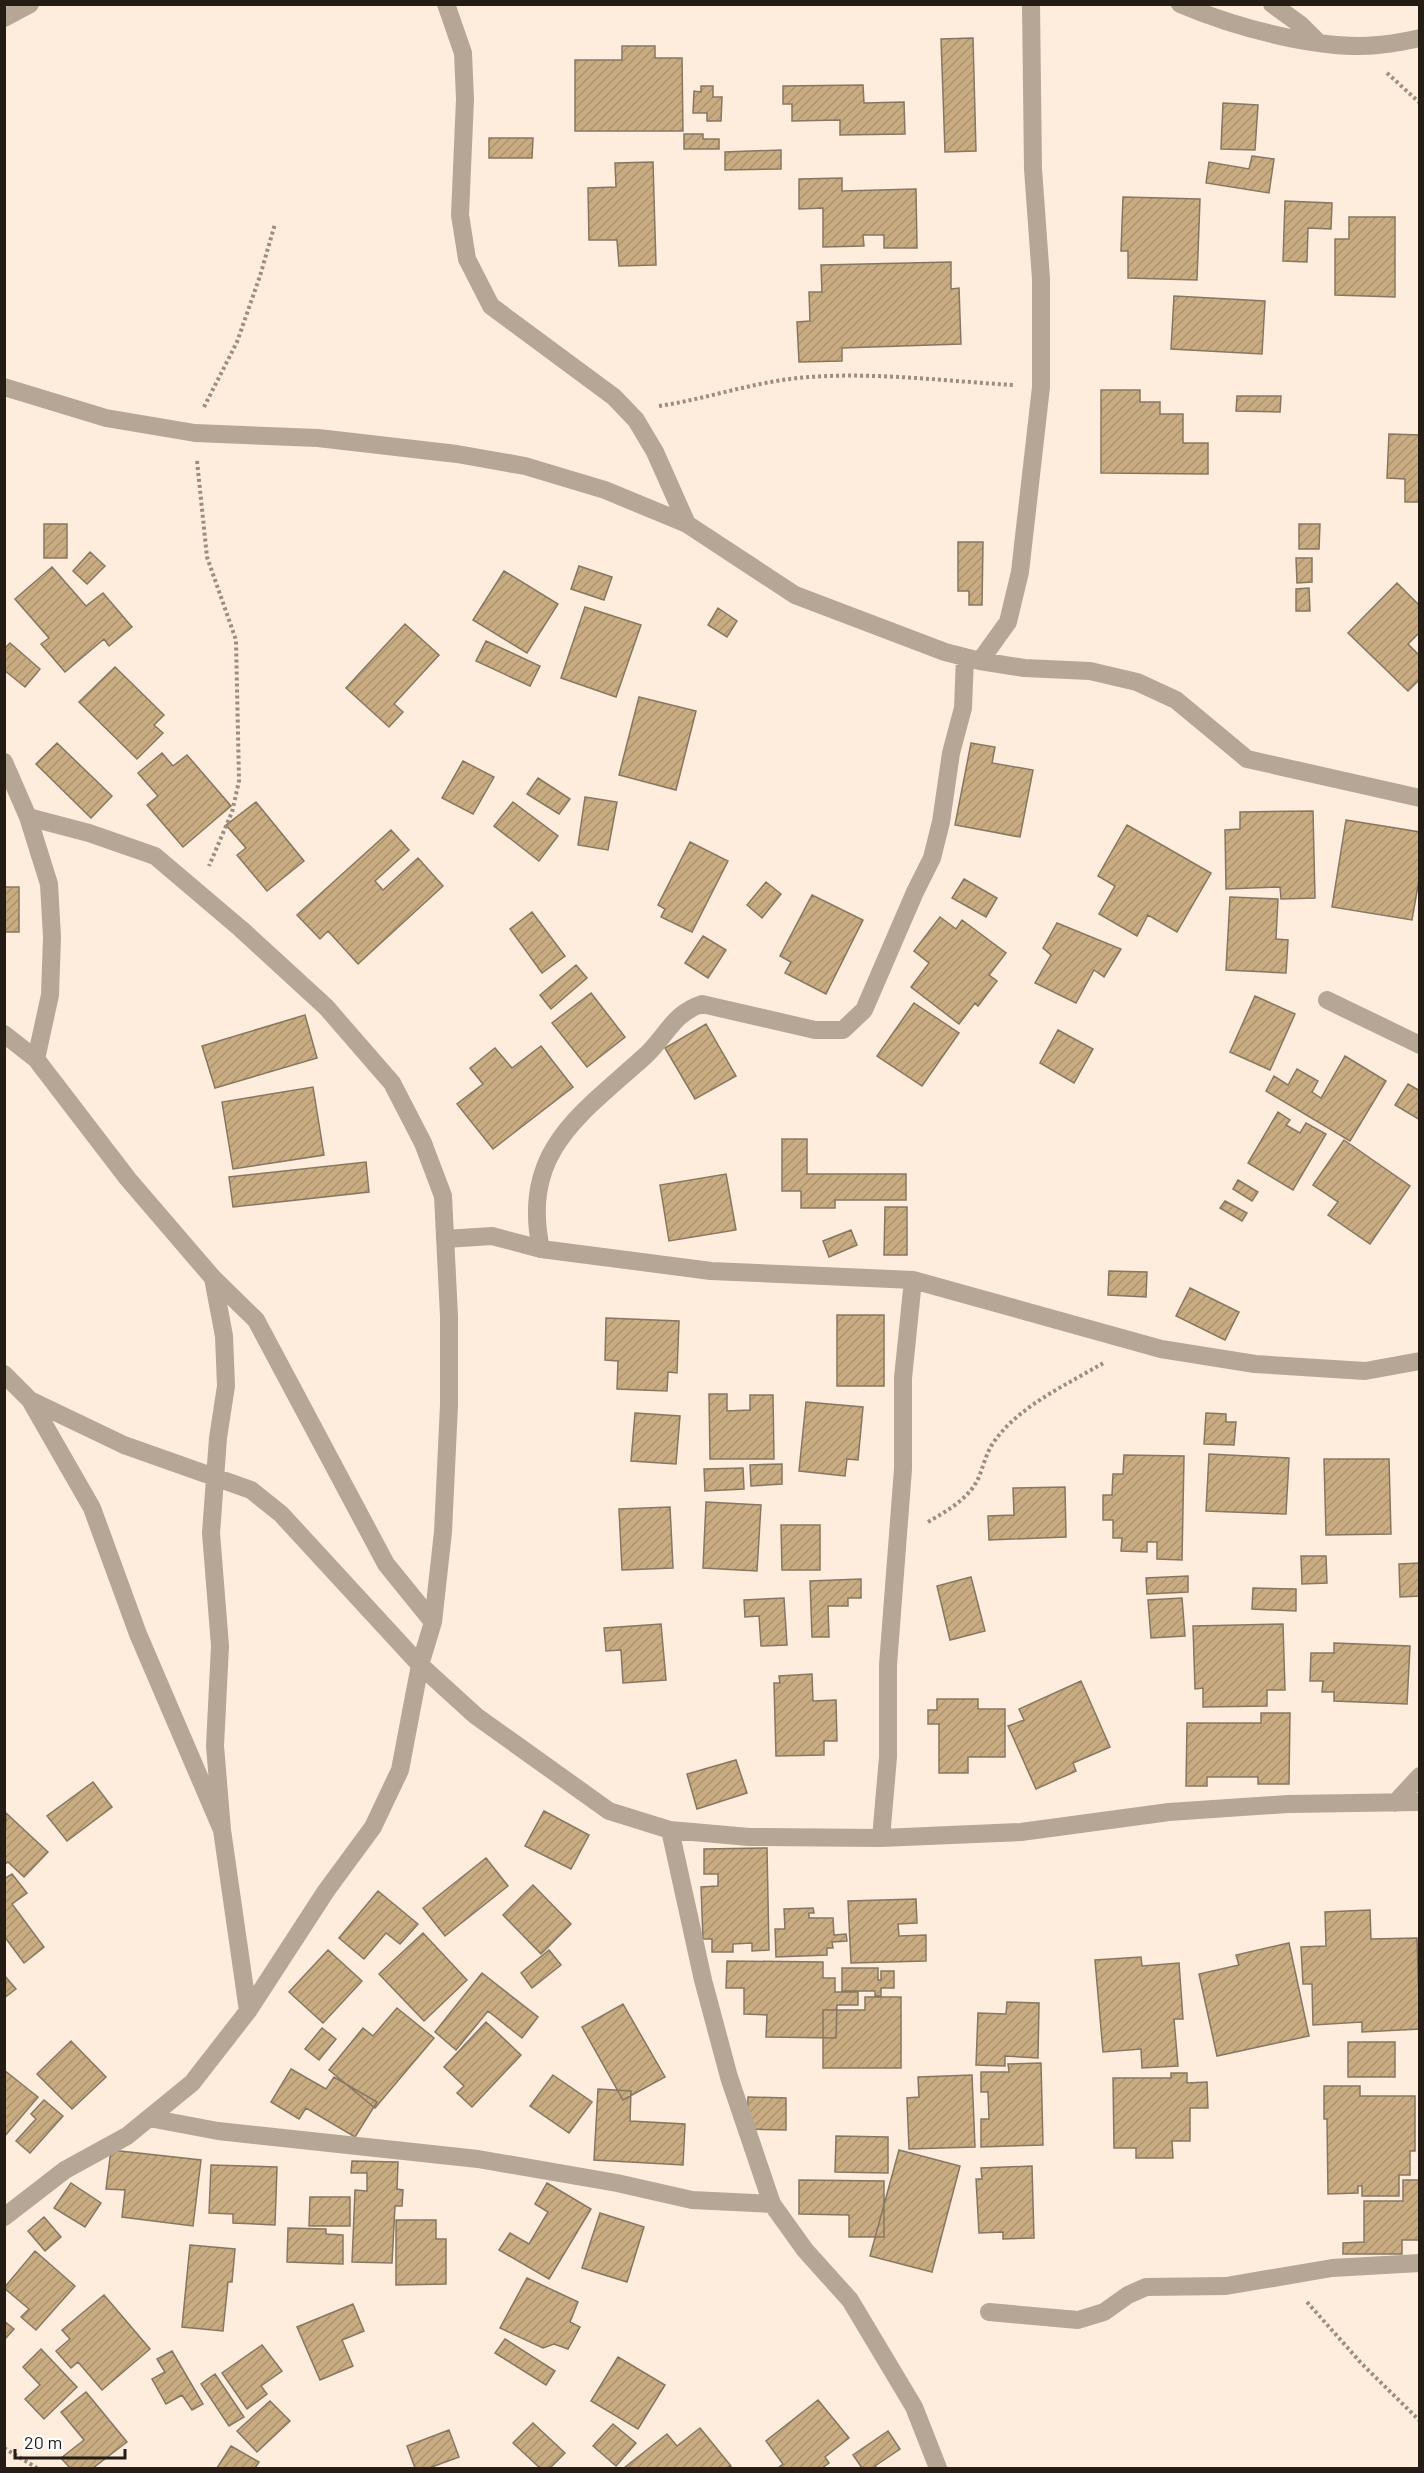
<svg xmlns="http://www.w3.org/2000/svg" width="1424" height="2473" viewBox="0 0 1424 2473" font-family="Barlow,sans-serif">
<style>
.building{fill:url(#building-hatch);stroke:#867762;stroke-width:1.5}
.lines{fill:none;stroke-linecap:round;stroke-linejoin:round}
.path{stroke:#9b8d81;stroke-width:4;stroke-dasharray:3 3;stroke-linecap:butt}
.street{stroke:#b6a696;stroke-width:18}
</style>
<defs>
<pattern id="building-hatch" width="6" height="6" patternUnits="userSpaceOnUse" patternTransform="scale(1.5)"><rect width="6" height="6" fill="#c9ac81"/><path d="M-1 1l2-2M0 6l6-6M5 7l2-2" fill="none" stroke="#ac936f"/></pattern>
</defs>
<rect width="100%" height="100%" fill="#feecdc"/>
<path class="building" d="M973,38l3,113 -31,1 -4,-113z
M622,46h33v12h27l1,73h-108v-71h47z
M863,85l1,18 40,-1 1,32 -65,1v-15l-48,1v-17h-9v-18z
M701,86h12v11h9l-1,24h-14v-8h-14l1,-22 7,1z
M1223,103l35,2 -3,45 -34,-1z
M684,134h19v5h16v10h-35z
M489,138h44l-1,20h-43z
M781,150v19l-56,1v-18z
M1252,156l22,3 -5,34 -63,-10 3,-21 40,7z
M653,162l3,103 -37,1 -2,-26h-28l-1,-52 28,-1 -1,-24z
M842,178v13l74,-2 1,59h-33v-13h-21l1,11 -41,1v-39l-24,1v-30z
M1123,197l77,2 -3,81 -69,-2v-27h-7z
M1285,201l47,2 -1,26 -23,-1 -1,34 -24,-1z
M1349,217h46v80l-60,-2v-56h14z
M951,262v27l8,-1 2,56 -119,4v13l-43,1 -2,-40 13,-1 -1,-29h13l-1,-27z
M1174,296l91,5 -3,53 -91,-5z
M1101,390h39v12h20v12h23v29h25v31l-107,-1z
M1237,396h44l-1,16 -44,-1z
M1389,434l31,1v67h-15v-23l-18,-1z
M44,524h23v34h-23z
M1299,524h21l-1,25h-20z
M958,542h25l-1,63h-13v-14h-11z
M90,552l15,14 -18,18 -14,-13z
M1296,558h16v24l-15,1z
M579,566l33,11 -8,23 -33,-11z
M52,567l34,39 17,-13 29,34 -23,19 -5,-7 -39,33 -24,-28 8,-6 -34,-39z
M504,571l54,33 -31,49 -54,-33z
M1397,583l23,23v26l-12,12 12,12v23l-12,12 -60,-58z
M1309,588l1,23h-14v-22z
M585,607l56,18 -25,72 -55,-19z
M718,608l19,13 -10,16 -19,-12z
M405,624l34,31 -45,49 9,8 -14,15 -43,-39z
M486,641l54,25 -10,20 -54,-25z
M10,643l30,26 -15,18 -21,-17v-21z
M115,667l49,48 -10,10 9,8 -26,26 -58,-57z
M639,697l57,14 -20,79 -57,-15z
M57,743l55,53 -21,22 -55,-54z
M971,743l24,4 -3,16 41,7 -13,67 -65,-12z
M162,753l11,13 14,-11 44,51 -48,41 -36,-42 11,-9 -20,-23z
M463,761l31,16 -21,37 -31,-16z
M538,778l32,21 -11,15 -32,-20z
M585,797l32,5 -9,48 -30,-5z
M256,802l48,59 -37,30 -30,-36 9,-7 -20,-23z
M513,802l45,34 -19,25 -45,-35z
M1313,811l2,87 -34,1 -1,-12 -54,2 -1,-59 15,-1v-17z
M1346,820l74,12v42l-8,46 -80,-13z
M1127,825l84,48 -34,59 -29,-17 -11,21 -38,-22 16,-28 -17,-10z
M391,830l18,20 -34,31 8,9 35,-32 25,28 -85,78 -30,-33 -8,8 -23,-24z
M690,842l38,19 -36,71 -31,-15 4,-8 -7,-4z
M964,879l33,19 -11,19 -34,-19z
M766,882l15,12 -19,24 -15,-13z
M4,887h15v45h-15z
M812,895l51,25 -37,74 -41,-21 6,-11 -11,-6z
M1230,897l48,2 -2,40 12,1 -2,33 -60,-3z
M532,912l33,44 -23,17 -32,-44z
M940,917l16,12 6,-9 44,33 -17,22 8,6 -19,25 -3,-3 -16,21 -48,-37 18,-24 -15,-12z
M1057,923l64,26 -17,28 -10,-7 -18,33 -41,-20 16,-28 -8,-7z
M703,936l23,14 -18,28 -23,-15z
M576,965l11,13 -36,31 -11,-14z
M591,993l34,44 -38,30 -35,-44z
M1255,996l40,18 -25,56 -40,-18z
M914,1003l45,30 -37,53 -45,-30z
M305,1015l12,43 -102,30 -13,-42z
M706,1024l30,52 -41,23 -30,-51z
M1058,1030l35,19 -19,34 -34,-20z
M541,1046l32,41 -80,62 -36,-45 26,-20 -13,-16 25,-20 17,20z
M1345,1056l41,25 -36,60 -84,-50 8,-15 14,9 9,-16 21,12 -6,11 9,6z
M1408,1084l12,7v29l-25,-15z
M313,1087l11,68 -91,14 -11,-67z
M1278,1112l12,8 -4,5 14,8 6,-10 20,11 -33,56 -45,-27z
M782,1139h25v35h99v26h-71v8h-34v-17h-19z
M1344,1140l66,46 -40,58 -42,-29 10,-13 -25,-17z
M366,1162l3,30 -136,15 -4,-30z
M726,1174l10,56 -67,11 -9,-56z
M1238,1180l20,12 -6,9 -19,-12z
M1225,1201l22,12 -5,8 -22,-13z
M885,1207h22v48h-23z
M851,1230l6,15 -28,12 -6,-16z
M1109,1271l38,1 -1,25 -38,-2z
M1190,1288l49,24 -14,28 -49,-24z
M837,1315h47v71h-47z
M606,1318l73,3 -2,52 -9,-1 -1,19 -50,-2 1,-28 -13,-1z
M709,1394h18v17l23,-1v-15h23l1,64h-64z
M806,1402l57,5 -5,53 -11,-1 -2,17 -46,-5z
M635,1413l45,3 -4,48 -45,-3z
M1206,1413l20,1v8h10l-2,23 -30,-1z
M1209,1454l80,4 -3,56 -80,-3z
M1124,1455l60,1 -2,104 -25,-1v-17h-10v10l-26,-1 1,-13h-9v-18h-10v-25h9l1,-21h10z
M1324,1459h65l2,75 -65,1z
M782,1464v20l-31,2 -1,-21z
M743,1468l1,21 -39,2 -1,-22z
M1065,1487l1,50 -77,3 -1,-24 26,-1 -1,-27z
M706,1502l55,3 -4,66 -54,-3z
M670,1507l3,61 -51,2 -3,-61z
M781,1525h39v45h-38z
M1301,1556h25l1,27 -25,1z
M1420,1563v33l-20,1 -1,-33z
M1188,1576v16l-41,2 -1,-16z
M971,1577l14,54 -35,9 -13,-54z
M861,1579v19h-13v8h-20l1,31h-17l-2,-56z
M1253,1588l43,1v22l-44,-2z
M784,1598l3,47 -26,1 -2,-30 -14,1 -1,-17z
M1182,1598l3,38 -34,2 -3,-38z
M661,1624l5,56 -43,3 -2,-33 -15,1 -2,-23z
M1283,1624l2,66h-18v16l-64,1v-19l-8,1 -2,-63z
M1334,1643l76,3 -3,58 -73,-3v-9h-12l1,-11h-13l1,-28h23z
M812,1674l1,27 23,-1 1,41h-13v14l-48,1 -2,-73h6l-1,-7z
M1081,1681l29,66 -37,16 3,8 -40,18 -28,-63 16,-6 -5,-11z
M937,1699h41v10h27v48h-37v16h-29v-49h-11v-14h9z
M1261,1713h29l-1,71h-31v-7h-51v9h-21l1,-63h74z
M736,1760l11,33 -50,16 -10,-35z
M93,1782l19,25 -45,34 -20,-25z
M544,1811l45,24 -18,34 -46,-23z
M6,1813l42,39 -24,25 -16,-15 -4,3z
M767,1848l2,102 -17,1v-8l-19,1v8h-21v-13h-9l-2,-52 17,-1v-12h-14v-25z
M486,1858l22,28 -63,50 -22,-28z
M12,1874l15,19 -15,11 32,43 -20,16 -20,-27v-57z
M533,1885l38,39 -30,30 -38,-39z
M378,1891l40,33 -18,20 -14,-11 -22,26 -25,-21z
M916,1899l1,24 -19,1 1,12 27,-1v26l-75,2 -3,-62z
M813,1908l1,5h-5v5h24l1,17 12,-1 1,7 -15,1 1,6h-6v7l-51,2 -1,-28h10l-1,-20z
M1370,1910l1,29 46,-1 3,91 -58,3v-10l-49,3 -1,-41h-9l-2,-37 25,-1 -1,-34z
M423,1933l44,47 -43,41 -45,-47z
M1289,1943l20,93 -92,20 -18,-82 40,-9 -3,-10z
M328,1950l34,31 -39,42 -34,-31z
M549,1950l12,15 -29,23 -11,-15z
M1141,1957l1,9 37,-3 4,56h-9l4,47 -36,2 -1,-19 -38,3 -8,-92z
M727,1961l96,1v16h12v14h23v13h-21l-1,33 -70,-1 1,-22 -23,-1v-26h-18z
M842,1968h36v12h3v-9h13v17h-13v8h-6v-5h-33z
M482,1973l56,44 -16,21 -34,-27 -32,39 -21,-18z
M4,1975l12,14 -12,9z
M865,1997h36v71h-78v-58h42z
M1007,2002l32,1 -1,55 -33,-2v10l-29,-1 2,-52 28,1z
M623,2004l42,73 -42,23 -41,-73z
M397,2008l37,30 -59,70 -46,-38 34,-42 10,8z
M486,2022l35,33 -49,52 -15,-14 7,-7 -20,-19z
M322,2028l14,11 -17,21 -14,-11z
M71,2041l35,36 -34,32 -35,-35z
M1348,2042h47v35h-47z
M1041,2063l2,82 -62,2v-28h8l-1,-27h-7v-20h28l-1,-8z
M291,2069l35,20 8,-12 43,25 -22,35 -49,-29 -7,11 -28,-17z
M4,2070l34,27 -34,40z
M1171,2073h16v10l20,-1 1,26h-18v33h-18l1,17h-37v-10h-22l-1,-70h58z
M553,2075l39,27 -23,31 -39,-27z
M972,2075l3,72 -66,2 -2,-51 12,-1 -1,-20z
M1324,2086h36v10h55v55h-5v24h-11v21h-37v-10h-4v7l-30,1 -1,-75h-3z
M598,2089l33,2 -1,30 55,3 -2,41 -89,-5z
M748,2097l38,1v32l-39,-1z
M44,2100l19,16 -33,37 -14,-12 20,-22 -5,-5z
M836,2136l52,1v36l-53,-1z
M111,2150l90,10 -8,66 -71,-9 3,-27 -19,-1z
M899,2150l61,16 -28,106 -62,-16z
M352,2161l46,1 -1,27 6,1 -1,16h-7l-3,57 -40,-1 3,-72 12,1v-18h-16z
M211,2165l66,2 -2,58 -42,-2v-9l-24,-1z
M1032,2166l2,72 -31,1v-7l-24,1 -3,-54h6l-1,-11z
M799,2180l85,1v56h-35v-22l-50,-1z
M1403,2180h17v60h-18v14h-59v-11l21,-1v-41h39z
M71,2183l30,20 -16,24 -31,-19z
M547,2183l44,26 -42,70 -50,-29 11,-17 19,11 19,-32 -13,-8z
M310,2197h40v29h-41z
M600,2213l44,14 -17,55 -45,-14z
M44,2217l17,20 -16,14 -17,-20z
M396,2220h40v19h10v45l-50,1z
M288,2228l38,1v5l17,1v29l-56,-2z
M190,2245l45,4 -3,33h-4l-5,49 -41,-4z
M35,2251l40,35 -39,44 -15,-13 8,-8 -25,-21z
M527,2278l51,24 -8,20 10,5 -12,22 -14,-5 -11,4 -43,-20z
M104,2295l46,54 -48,41 -24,-28 -7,6 -15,-17 14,-12 -8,-9z
M353,2304l11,27 -22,9 11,26 -33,14 -23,-53z
M4,2321l10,8 -10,11z
M505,2339l50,32 -9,14 -51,-32z
M262,2345l20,26 -21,15 6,8 -20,15 -25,-36z
M41,2349l36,38 -33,32 -19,-20 15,-14 -17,-18z
M172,2351l31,53 -11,6 -10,-15 -16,9 -14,-25 13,-7 -8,-13z
M618,2357l47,28 -27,44 -47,-28z
M215,2374l29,43 -15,9 -28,-42z
M86,2392l41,50 -34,26h-23l-9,-10 23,-18 -23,-28z
M818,2400l31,38 -24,19 4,6 -7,5h-44l5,-4 -17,-23z
M270,2401l20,20 -33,31 -20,-21z
M533,2423l32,30 -15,15h-10l-27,-25z
M613,2424l23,19 -20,23 -23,-20z
M700,2428l31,38 -4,2h-103l43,-34 10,12z
M449,2430l10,27 -30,11h-14l-8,-22z
M888,2431l12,18 -25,17 2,2h-15l-9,-13z
M231,2446l28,16 -4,6h-38z"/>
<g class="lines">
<path class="path" d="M1387,73l33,30
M659,406c47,-7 91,-23 139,-28 71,-7 144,3 216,7
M204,407l33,-65 23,-66 15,-52
M197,461l10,96 29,83 3,141 -7,31 -23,54
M928,1522c20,-12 41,-23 51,-45 5,-13 8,-27 17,-38 25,-34 72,-55 109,-77
M1307,2302l54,61 59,58
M4,2448l33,20"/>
<path class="street" d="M446,4l17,49 2,46 -5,116 7,44 24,47 123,91 22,23 19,32 32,72
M1180,4c54,23 140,47 198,41 14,-1 28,-4 42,-7
M1272,4l29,21 17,17
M4,18l26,-14
M4,387l102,31 89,15 123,5 139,16 68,12 80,24 82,34 108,71 150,57 35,9 44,7 66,3 47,11 39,18 71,59 173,39
M980,661l28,-39 12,-50 21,-185v-108l-8,-110 -2,-165
M4,762l24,55 21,67 3,53 -2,58 -14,64
M1327,1000l93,45
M4,1034l32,25 92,120 85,99 11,58 2,50 -8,52 -7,95 9,113 -5,100 7,84
M445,1239l47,-3 49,13 170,22 202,9 248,69 94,15 110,7 55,-10
M541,1249c-21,-98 40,-135 104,-193 21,-19 28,-43 57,-52l113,26h28l21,-20 51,-118 17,-34 9,-36 10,-69 12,-45 2,-51
M213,1278l43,42 130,244 47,58
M4,1374l26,26 62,108 46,126 84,196 26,181
M30,1400l94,45 127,45 30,24 139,151 56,51 133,95 61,19 79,7 132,1 140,-6 148,-20 119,-8 132,-2
M1395,1803l25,-27
M670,1830l33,150 26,97 43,127 33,46 45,50 64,107 24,61
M881,1838l7,-81v-92l15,-196v-91l10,-98
M149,2118l69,13 260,28 139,24 75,17 80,4
M4,2217l61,-47 62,-34 65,-53 56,-72 78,-120 47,-64 27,-57 20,-105 13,-43 10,-90 6,-127v-89l-6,-120 -20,-53 -31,-60 -66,-76 -85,-78 -86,-73 -66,-23 -61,-16
M989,2312l89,8 26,-8 24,-17 18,-8 80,-1 106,-18 88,-5"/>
</g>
<rect width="1424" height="2473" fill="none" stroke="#241c15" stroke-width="12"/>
<path d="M15 2449v9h110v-9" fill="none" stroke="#241c15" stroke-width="3"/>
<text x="24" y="2449" font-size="18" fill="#241c15" stroke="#ffffff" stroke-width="4.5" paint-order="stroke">20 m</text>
</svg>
